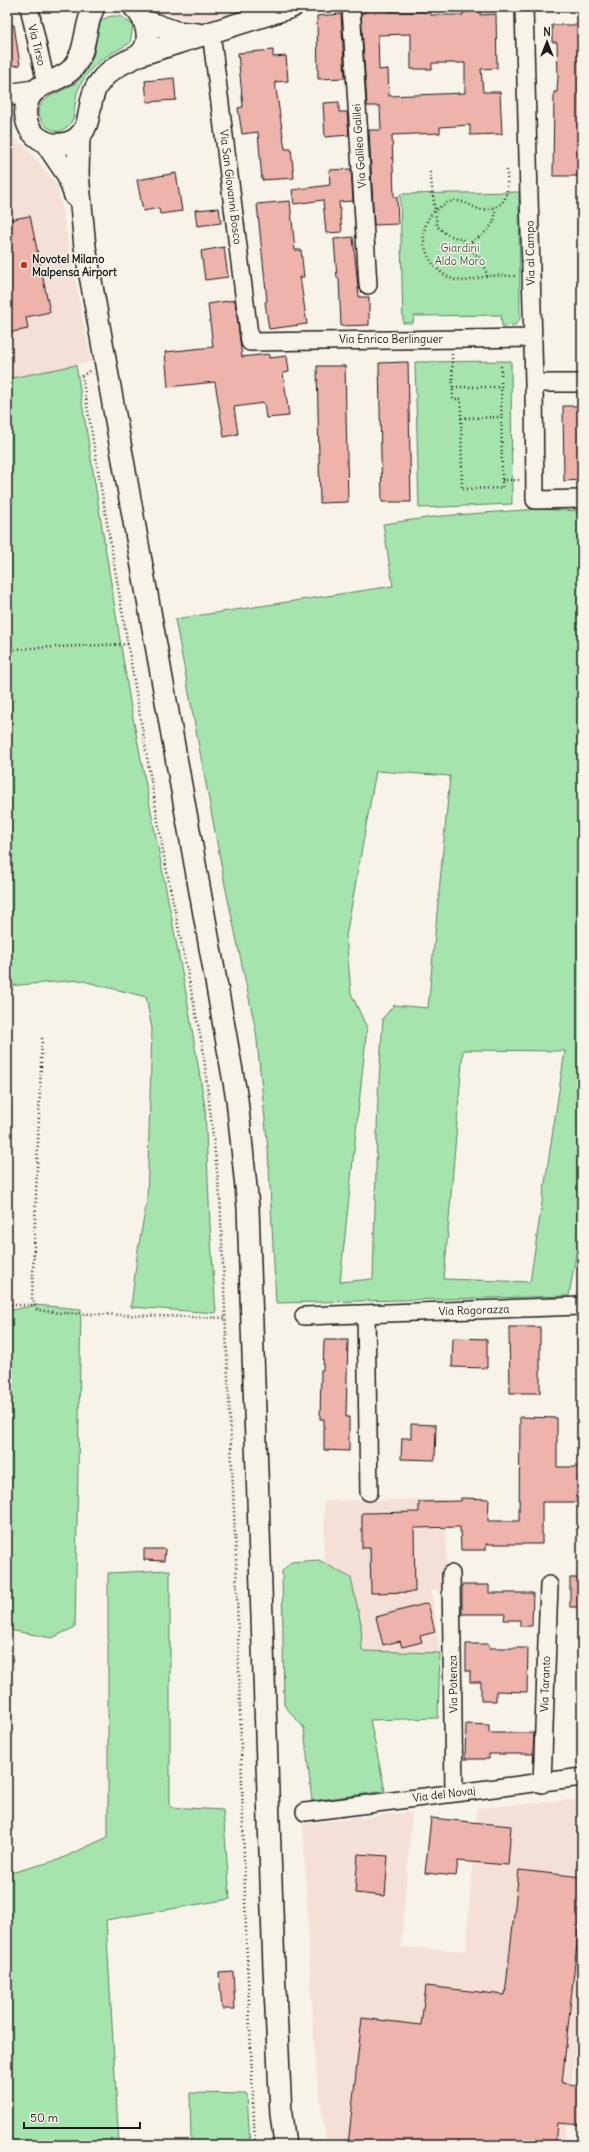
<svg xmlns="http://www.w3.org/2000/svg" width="589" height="2152" viewBox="0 0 589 2152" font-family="Delius,sans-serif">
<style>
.built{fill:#f4e0d6}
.green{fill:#a5e4ac;stroke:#608064;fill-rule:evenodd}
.building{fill:#eeb3ab;stroke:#1c1c1c;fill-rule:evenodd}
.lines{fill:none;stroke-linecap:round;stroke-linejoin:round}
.minor-casing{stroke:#1c1c1c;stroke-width:20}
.tertiary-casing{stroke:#1c1c1c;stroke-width:24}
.path{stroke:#1c1c1c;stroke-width:2.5;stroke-dasharray:1 3;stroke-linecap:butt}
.minor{stroke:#f7f3e8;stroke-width:17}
.tertiary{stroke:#f7f3e8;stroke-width:21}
.poi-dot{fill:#c8321e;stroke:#f7f3e8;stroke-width:1.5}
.labels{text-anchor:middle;stroke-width:3;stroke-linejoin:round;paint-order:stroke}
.street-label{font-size:11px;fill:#1c1c1c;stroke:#f7f3e8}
.park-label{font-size:11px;fill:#455847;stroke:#f7f3e8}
.poi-label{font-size:11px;font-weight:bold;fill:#1c1c1c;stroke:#f7f3e8;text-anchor:start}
</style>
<rect width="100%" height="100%" fill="#f7f3e8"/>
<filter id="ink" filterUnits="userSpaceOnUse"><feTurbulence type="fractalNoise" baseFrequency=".025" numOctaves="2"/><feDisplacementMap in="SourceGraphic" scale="8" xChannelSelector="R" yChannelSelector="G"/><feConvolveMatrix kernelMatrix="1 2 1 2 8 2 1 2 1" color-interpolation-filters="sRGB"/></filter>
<g filter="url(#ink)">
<path class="built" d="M154,7h104l-61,15 -40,-11z
M7,134l18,12 32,39 34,177 -84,17z
M446,1499l1,91h-16l9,63 -78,-1 -1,-28 -10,-46 -27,-15v-62z
M582,1799v195l-18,151h-237l-12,-83 -12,-238 109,-12 -11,135 65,4 11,-143z"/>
<path class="green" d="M112,16h8l13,9 -3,18c-15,9 -31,15 -42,30 -5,7 -11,16 -12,25 -3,17 1,25 -17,34 -9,-3 -15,-5 -19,-14 -8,-19 20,-25 32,-33 5,-2 10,-9 13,-13 3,-6 8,-13 9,-19 4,-17 -4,-32 18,-37z
M519,192l1,127 -5,6 -13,1 -1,-11 -87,1 -1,7h-10l-3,-129z
M511,361l1,143 -93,4 -4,-146z
M76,365l54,337 56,291 19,114 5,118 6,88 -85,-6 7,-58 9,-48 5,-172 -6,-32 -67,-17 -72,6v-607z
M539,509l43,2v709l-13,76 -293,7 -8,-154 -12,-118 -31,-146 -50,-266 218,-33 -10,-62 58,-8zM376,771l74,5 -22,232 -34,-3 -11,13 -5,78 -5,183 -33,3 27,-254 -16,-35 -5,-57zM463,1050l102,1 -35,231 -86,-3z
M35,1305l46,4 -6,318 -23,11 -43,-8 -2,-319z
M319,1560l32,18 10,46 1,27 78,2 -2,65 -68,2 15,71 -73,10 -8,-73 -20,-23 -2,-134 9,-9z
M170,1570v237l53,3 7,89 -124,21 13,225h-112v-271l51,-14 50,-23v-264z
M190,2093l57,1 3,51h-59z"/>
<path class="building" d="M375,7h13v5h42l1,3h32v-3l17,-1v4l16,-1 1,54 -16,1 2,23h17l2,42 -32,1v-10l-30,2v6l-48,2 2,62h3l1,27 -24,1 -5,-95h12l-1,-24h-13l-6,-93h4v-3l10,-1zM411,34v35h21v-6h33v30l-76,3 -1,-27 -9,1 -1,-35z
M341,14l4,64 -27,1 -1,-63z
M7,25h7l6,40 -13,2z
M552,25h28v17h2v50h-2l2,84h-29l1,-84h3l1,-17 -1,-33h-5z
M273,50v7l13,-1 2,25 -13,1 10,67h6l3,29 -32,2 -4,-48 -16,2 -4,-26 5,-1 -5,-54z
M174,78l2,22 -29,2 -2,-21z
M339,102v10h8l2,23 -24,2 -2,-34z
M351,169l2,32 -14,1 3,30 -16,1 -3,-33 -29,4 -2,-14 38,-5 -1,-15z
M176,173l6,38 -22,3 -1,-6 -16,3 -6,-31z
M290,201l5,49h6l3,27h-4l7,47 -38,5 -4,-27 2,-1 -10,-97z
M219,208l2,15 -24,3 -2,-16z
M30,216l20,96 -24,5 2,12 -21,4v-113z
M353,237l6,60h10v28l-28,1 -2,-48h-2l-3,-39z
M224,247l4,30 -23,3 -4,-29z
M235,300l7,57 27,-3v4l18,-2 2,16 -6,1 6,43 -23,2 -2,-15 -30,4 4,27 -14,3 -9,-55 -47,5 -3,-35 48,-5 -5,-43z
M408,362l3,140h-29l-3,-139z
M317,366h28l3,136 -28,1z
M563,406h19v74l-18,1z
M509,1327h31v66h-30z
M453,1338l34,1v29l-35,-1z
M324,1340h24l-2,77h3v34l-25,-1v-31h-4l1,-49h2z
M520,1417l37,1v49h25v35h-40v42h-56v6h-25l-1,-23 -46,1 1,64 -44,1 -1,-45h-8v-35l57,-1v-10l42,-1v-3l28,1 -1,22h31z
M411,1424l25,1 -1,35 -34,-1 1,-21h9z
M144,1549h21l-1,12 -20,-1z
M570,1578h12v29h-12z
M462,1585h27v8h44l-1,33h-12v-6h-16l1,-6h-43z
M428,1603l7,29 -15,4 2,6 -20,5 -2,-6 -17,4 -7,-28z
M466,1644h23v4h39l-1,44 -31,-1v10h-15v-19h-11v-11h-4z
M466,1724l23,1v8h45l-1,21h-44v5h-24z
M431,1818l80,8 -3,39 -50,-4 -2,15 -31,-3z
M358,1854l30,2 -3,40 -30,-3z
M519,1870l63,7v20l-20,186 20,3v39l-25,-2 -2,22h-207l14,-127 59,7 5,-39 79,9z
M233,1972l2,37h-13l-3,-36z"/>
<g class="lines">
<g class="minor-casing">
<path id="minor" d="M29,7l17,76
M351,7l17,278
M524,7l10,376 1,117 47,-1
M211,32l39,310 282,-4
M534,383h48
M366,1314l3,178
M304,1316l278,-10
M451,1574l3,219
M542,1784l7,-199
M305,1812l277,-35"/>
</g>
<g class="tertiary-casing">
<path id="tertiary" d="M94,7c-11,21 -6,43 -22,62 -13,14 -39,13 -45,34 -9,30 25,53 50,35 17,-13 9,-39 22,-55 6,-9 16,-16 26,-21 4,-2 10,-4 14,-7 15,-12 7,-37 -5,-48
M145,21l31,11 22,2
M139,55l153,-48
M7,95l27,-4
M79,136l-1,38 7,73 152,852 11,108 26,761 7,146 4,31
M46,143l21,31 8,22"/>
</g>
<path class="path" d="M507,170c0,24 4,36 -25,40 -9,-2 -16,-9 -25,-9 -5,-1 -10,2 -14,4 -33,17 -20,66 13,75 13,3 21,-3 33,-4 9,-1 18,0 27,0
M430,172l7,54 9,8 17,6 17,19 5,8 2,9
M468,244c12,-7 32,-19 26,-36
M452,354l1,45h8l1,90 40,-1 -1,-124
M89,371l-7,5 83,486 38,187 17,148 16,360 10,377 9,211
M453,387h48
M461,418l40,-1
M502,480h18
M7,649l121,-5
M42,1038l-10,261 5,11 24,3 164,5
M7,1305h27"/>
<use href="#minor" class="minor"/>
<use href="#tertiary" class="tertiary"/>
</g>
</g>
<circle class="poi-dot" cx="24" cy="265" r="4"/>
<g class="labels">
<g class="street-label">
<text transform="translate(37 45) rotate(76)" y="4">Via Tirso</text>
<text transform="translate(359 146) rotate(-94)" y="4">Via Galileo Galilei</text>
<text transform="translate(231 187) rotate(83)" y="4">Via San Giovanni Bosco</text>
<text transform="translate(530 253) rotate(-91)" y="4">Via al Campo</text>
<text x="391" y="343">Via Enrico Berlinguer</text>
<text transform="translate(474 1310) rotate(-2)" y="4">Via Rogorazza</text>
<text transform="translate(453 1684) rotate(-91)" y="4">Via Potenza</text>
<text transform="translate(545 1684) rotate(-88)" y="4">Via Taranto</text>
<text transform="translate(444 1794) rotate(-7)" y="4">Via del Novaj</text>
</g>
<g class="park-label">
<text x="460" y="252">Giardini<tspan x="460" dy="13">Aldo Moro</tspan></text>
</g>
<g class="poi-label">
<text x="32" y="263">Novotel Milano<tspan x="32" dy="13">Malpensa Airport</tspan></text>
</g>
</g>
<rect width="589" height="2152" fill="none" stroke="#f7f3e8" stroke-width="24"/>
<rect x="12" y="12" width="565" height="2128" fill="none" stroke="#1c1c1c" stroke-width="1.5" filter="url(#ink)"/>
<g transform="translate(547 42)" stroke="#f7f3e8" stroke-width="3" paint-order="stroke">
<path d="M0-3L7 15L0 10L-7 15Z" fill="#1c1c1c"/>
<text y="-6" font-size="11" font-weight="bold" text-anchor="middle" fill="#1c1c1c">N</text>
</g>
<path d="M24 2122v6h116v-6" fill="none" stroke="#1c1c1c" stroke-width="2"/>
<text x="30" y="2122" font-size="12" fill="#1c1c1c" stroke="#f7f3e8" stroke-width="3" paint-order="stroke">50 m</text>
</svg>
